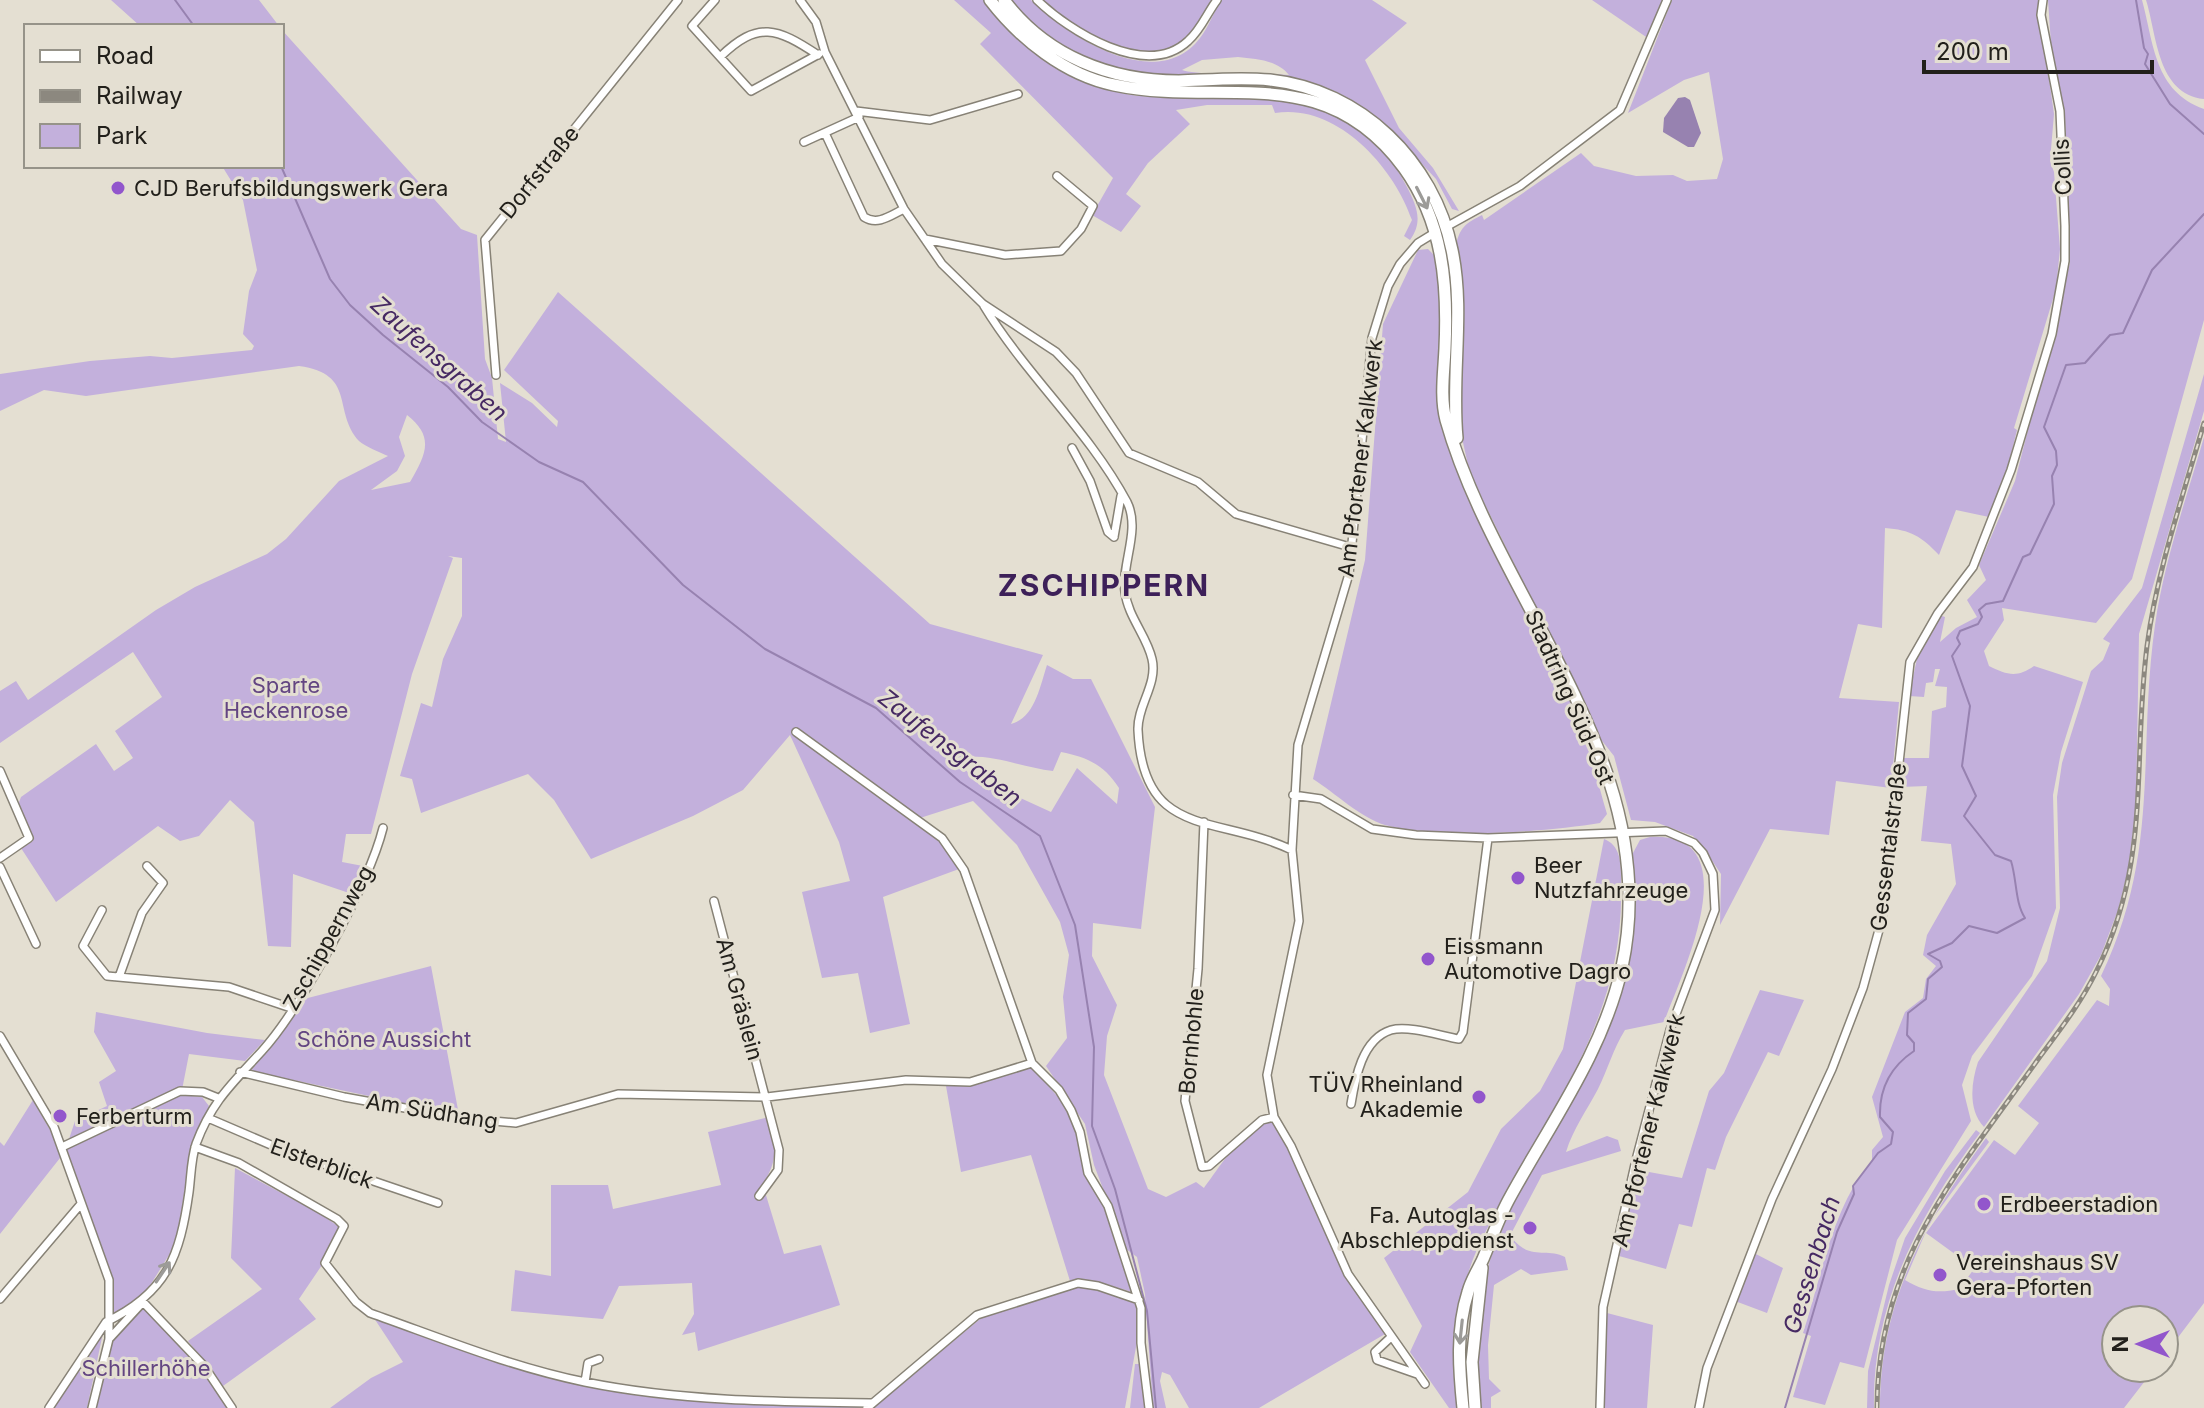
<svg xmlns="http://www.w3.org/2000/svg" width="2204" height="1408" viewBox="0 0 2204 1408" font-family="Inter,sans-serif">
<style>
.green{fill:#c3b0dc;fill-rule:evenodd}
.water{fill:#9782b0}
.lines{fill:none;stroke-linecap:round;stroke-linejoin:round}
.stream{stroke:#9782b0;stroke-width:2}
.minor-casing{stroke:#878276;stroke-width:10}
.primary-casing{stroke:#878276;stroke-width:14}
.minor{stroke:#fff;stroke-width:7}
.primary{stroke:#fff;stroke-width:11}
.rail-casing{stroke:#8c887f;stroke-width:5}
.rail{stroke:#e4dfd2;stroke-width:2;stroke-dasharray:6;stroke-linecap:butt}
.oneway{stroke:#9c9b98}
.poi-dot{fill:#9256cc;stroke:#e4dfd2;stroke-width:3}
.labels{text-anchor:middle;stroke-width:6;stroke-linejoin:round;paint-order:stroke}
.street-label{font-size:22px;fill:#22201b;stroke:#e4dfd2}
.poi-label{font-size:22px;fill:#22201b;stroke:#e4dfd2;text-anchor:start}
.park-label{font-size:22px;fill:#634582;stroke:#e4dfd2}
.water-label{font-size:24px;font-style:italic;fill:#462963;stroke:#e4dfd2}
.district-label{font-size:30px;font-weight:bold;letter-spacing:2px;fill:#3d2059;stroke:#e4dfd2}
</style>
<rect width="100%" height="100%" fill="#e4dfd2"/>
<path class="green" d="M111,0h148l20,26h-139z
M954,0h30l12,15c35,23 74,56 112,73 20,10 50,9 72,9 89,1 180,-5 227,90 9,18 17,34 3,53l-6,-4 8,-16c-18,-53 -75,-117 -137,-107l-3,-8h-65l-31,5 14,14 -42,39 -22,31 15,12 -20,26 -29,-17 21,-37 -133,-134 11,-11z
M1009,0h22c36,36 126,95 169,38 8,-10 14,-26 21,-38h151l35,23 -42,37 34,68 34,40 26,43 -7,-2 -16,-30 -43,-46 -73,-45 -208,-18 -52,-24 -29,-23zM1238,57c19,2 39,3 51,18 -23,-3 -94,1 -107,-5l20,-10z
M1041,0h172c-12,16 -20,36 -40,46 -41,23 -103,-18 -132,-46z
M1592,0h75l-15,41z
M1672,0h366l16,114 -4,47 4,11 6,77 -4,40 -42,139 3,2 -10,41 -18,46 -33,-7 -17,45c-18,-19 -28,-25 -54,-27l-3,100 -24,-4 -19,74 60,4 -8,86 -55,-7 -7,54 -59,-6 -50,96 1,-51 -14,-21 -14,-17 -38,-14 -24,-2 -17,-64 -15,-19 -129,-263 -10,-45 -4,-183c3,-18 10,-23 26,-31l2,5 97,-67 13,13 42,10 37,-1 14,6 30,-2 6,-20 -14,-87 -25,8 -56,33z
M2048,0h94c12,44 12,91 62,109v211l-72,259 -36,44 -94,-15 2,12 -20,31 5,15c18,9 28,12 45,0l49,16 -22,70 -8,43 3,113 -24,68 -60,80 -10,29 9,36 -74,119 -33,128 -24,-6 -15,43 -32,-8 18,-61 -8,-3c18,-54 30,-130 69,-171v-12l11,-13 -11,-40 33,-85 18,-14 3,-19 10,-13 -13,-11 4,-20 29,-51 -5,-40 -30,-3 6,-55 -27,1 2,-29h27l3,-47 14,-4 1,-20 -12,-1 5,-17h-5l-2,13 -7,1 -2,14 -15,-1 9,-42 21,-39 6,2 -5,25 16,-14 21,-11 -10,-17 19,-20 -7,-15 36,-84 55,-218 -5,-145 -14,-74z
M2146,0h58v99c-47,-5 -47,-64 -58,-99z
M282,30l179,199 16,6 8,124 7,19 6,61 8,3 -6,-59 32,20 25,24 1,-6 -54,-51 54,-78 372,332 113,31 -32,69c24,-6 29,-38 36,-59l26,14h18l64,128 -14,122 -48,-6 -1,33 25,49 -10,31 -3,39 44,114 18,8 30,-15 8,6c13,-17 46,-70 69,-66l15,25 58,129 39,58 -126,74h-70l-19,-33 -8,-3 -2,9 6,27h-13l-8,-114 -8,-37 -11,-8 -32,-84 -9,-41 -39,-58 21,-28 -4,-41 6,-42 -9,-33 -43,-77 -44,-44 -53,17 -84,-60 -4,6 109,78 18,27 -76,28 27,127 -40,9 -12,-60 -36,5 -20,-86 48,-11 -11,-39 -49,-107 -47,55 -50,26 -102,43 -37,-59 -26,-26 -107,39 -9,-34 -12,-3 21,-73 11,4 11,-48 19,-43v-58l-14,-2 5,2 -41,116 -41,160h-25l-4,28 21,4 -11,28 -59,-20 -2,73 -23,-1 -14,-124 -24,-22 -31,36 -19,5 -22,-15 -102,76 -35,-54 12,-7 -15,-36 3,-8 75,-53 18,27 19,-13 -18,-27 47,-34 -29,-45 -133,91v-52l16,-10 12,19 128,-90 39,-23 72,-33 19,-15 53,-58 49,-25c-9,-4 -22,-9 -29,-15 -27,-30 -2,-67 -60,-75l-213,30 -42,-6 -44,21v-37l90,-13 60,-5 22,2 80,-8 2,-4 -11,-12 6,-43 8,-21 -14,-70 -21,-34h60zM407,415c28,22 19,39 3,67l-39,8 26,-19 8,-15 -6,-19zM1061,752c27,5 44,14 58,36l-2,16 -40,-36 -26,44 -81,-37 -14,-17c31,-6 65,9 97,13z
M1428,249l7,7 4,22 4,148c30,101 91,188 132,284 16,36 21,68 32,104l-7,9c-55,9 -163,17 -215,2 -24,-7 -50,-32 -72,-46l52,-219 18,-236 35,-74z
M2204,374v37l-65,223 -3,173 -8,63 -10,40 -17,45 -22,39 -95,133c-16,-17 -13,-44 -6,-65l69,-101 13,-53 -3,-111 5,-34 29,-92 12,-11 7,-17 -7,-4 39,-51z
M2204,437v866l-40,53v-36h-48v48h39l-31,40h-244c0,-107 45,-187 106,-270l3,4 -59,80 -25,58c19,11 32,14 54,9l27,-36 -12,15 -48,-35 68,-93 21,15 24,-32 -21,-17 79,-106 12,6 1,-17 -9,-13c60,-125 36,-223 54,-351 9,-63 31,-126 49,-188z
M1650,837c102,-6 31,138 14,185l-39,8c-12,19 -17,39 -27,59 -11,21 -25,40 -32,63l41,-16 11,4 3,11 -79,24 -29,55 -1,8c18,23 34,9 53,19l3,13 -37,5 -10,-6 -27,16 -6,60 1,34 12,12 -10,6v11h-11l-4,-56 7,-66 8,-29 24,-58 101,-193 18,-77 -1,-76 7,-13z
M1604,839c19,7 17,30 17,47 3,115 -51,194 -105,291 -18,32 -41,68 -50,104 -8,35 -5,90 -7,127h-10l-39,-56 12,-26 -38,-68 84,-66 33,-63 39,-38 23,-42z
M431,966l28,149 -208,-44 53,-72z
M1760,990l44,10 -25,56 -11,-4 -42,85 -11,33 -8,-2 -15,59 -13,-3 -13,45 -47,-13 19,-86 44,8 27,-87 15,-18z
M96,1012l111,21 58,7 -20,21 -56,-7 -8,41 21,2 7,9 -18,40 -14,96 -31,50 -19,18 -14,4 -1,-36 -47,-127 10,-30 32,-15 -8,-24 17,-11 -22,-39z
M1032,1067l32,37 14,34 7,36 21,33 26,85 -33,-10 -29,-1 -39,-126 -70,17 -15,-86 30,-2z
M33,1100l25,44 2,14 -60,76v-92l4,4z
M769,1117c8,38 9,43 -11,76l7,-1 19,62 37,-9 19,60 -142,46 -3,-19 -13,3 12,-21 -2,-31 -73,3 -16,33 -92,-8 4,-41 36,6v-91h57l5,24 108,-24 -13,-53z
M1976,1130l4,3c-61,82 -108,170 -106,275h-7l1,-37 21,-86 16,-47 40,-67z
M235,1168l84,45 26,18 -46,68 17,20 -93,67 -35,-45 74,-52 -31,-31z
M1754,1253l29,15 -16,45 -32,-12z
M1082,1285l47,13 9,8v30l-13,72h-253l113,-93z
M143,1306l59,64 25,38h-131l15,-67z
M1607,1313l46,12 -6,83h-44z
M372,1315l182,64 88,11 177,10 43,8h-532l41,-30 32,-16z
M103,1333l-16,75h-34z
M1135,1364h6l6,44h-17z"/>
<path class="water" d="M1685,97l5,3 11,33 -7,14h-6l-25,-15 1,-14 14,-20z"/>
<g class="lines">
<path class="stream" d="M175,0l19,26
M2136,0l8,48 4,6 -3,10 25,40 34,30
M281,166l49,113 20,26 33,30 65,52 34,35 57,40 44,20 100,103 82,64 111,59 84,74 80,54 35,89 19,122 -2,79 23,63 32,122 9,97
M1785,1408l52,-176 17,-38 -1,-8 25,-33 13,-9 2,-12 -13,-15c-1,-29 10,-50 34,-66v-8l-7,-8 1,-22 18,-14 2,-20 14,-12 -2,-6 -12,-7 24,-11 17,-17 28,7 28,-15c-10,-15 -8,-38 -14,-57l-16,-6 -31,-39 12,-20 -14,-30 8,-60 -18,-50 8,-12 -3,-6 3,-7 18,-7 4,-7 -3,-7 7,-6 17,-3 20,-44 7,-3 24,-50 -2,-28 5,-11 -1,-14 -12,-24 22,-62 19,-2 25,-28 13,-2 29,-63 52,-56"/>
<g class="minor-casing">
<path id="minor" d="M715,0l-23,26 28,31c38,-37 57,-29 98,-2
M800,0l16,22 9,30 79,157 38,55 41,40 73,48 20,21 53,80 69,29 38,32 114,33
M1037,0c32,31 109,80 151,41 13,-11 19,-28 29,-41
M720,57l31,34 68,-37
M856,111l74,9 88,-26
M825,133l39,84c14,9 27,-2 40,-8
M804,142l55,-25
M1446,227l74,-41 100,-76 47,-110
M925,239l80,16 56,-4 20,-22 12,-23 -36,-30
M984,306c42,69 105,125 143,196 14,28 -6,62 -2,90 3,25 22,44 27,67 6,25 -15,47 -14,71 5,110 78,84 154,120
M496,375l-11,-135 193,-240
M1072,448l18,33 18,51 6,5
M1114,537l7,-41
M796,732l146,106 22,32 68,193 27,27 12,20 9,22 8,41 20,33 33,102v35l8,65
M0,771l29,67 -29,20
M1293,795l28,4 51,30 44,6 72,3 178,-7 28,12 9,10 10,21 2,36 -45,120 -34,130 -33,147 -3,101
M1204,822l-6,147 -13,132 17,66 7,-1 53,-46 12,-3
M0,867l36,77
M714,901l65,249 -1,20 -19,26
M102,910l-19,36 24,30 122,11 62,21
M119,977l23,-64 21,-30 -16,-17
M0,1036l54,91 55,153v59l-17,69
M240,1072l104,25 116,21 56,5 102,-29 149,3 139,-17 64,2 62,-19
M1351,1104c4,-25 11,-65 40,-74 18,-5 50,6 68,9l4,-7 25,-194
M208,1118l77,33 153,52
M62,1147l118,-56 23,1 15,6
M195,1147l44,16 98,56 7,7 -19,37 31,39 14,11c71,25 141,54 215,69 93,19 192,20 286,21
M0,1299l80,-94
M106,1322c61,-29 74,-66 83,-130 2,-15 2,-33 7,-48 16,-43 36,-60 66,-93 38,-42 107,-167 121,-223
M1391,1337l-16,15 2,8 40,14
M109,1339l34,-37 61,64 28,42
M585,1382l3,-19 11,-4
M1425,1384l-77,-110 -57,-128 -17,-29 -7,-42 32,-154 -7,-71 6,-105 51,-171 23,-236 16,-52 12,-22 18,-21 18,-11
M49,1408l57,-86
M867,1408l110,-93 101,-32 20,3 41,14
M1699,1408l8,-40 65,-169 60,-130 31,-81 19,-69 28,-257 28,-49 35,-46 38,-97 41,-136 13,-73v-35l-5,-115 -19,-96 2,-15"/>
</g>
<g class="primary-casing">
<path id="primary" d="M990,0c30,39 75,75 124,85 108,23 209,-27 290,83 39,54 44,116 41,180 -1,24 -5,49 1,72 52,184 220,343 176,547 -19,86 -73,158 -114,234 -10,19 -17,39 -25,58 -5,11 -12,21 -15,33 -12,37 -9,78 -5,116
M1004,0c42,56 106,81 175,81 30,-1 60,-4 91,-1 91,10 164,81 182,170 13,61 -1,126 5,188
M1475,1408l-3,-46 10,-94"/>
</g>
<use href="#minor" class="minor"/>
<use href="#primary" class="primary"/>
<g class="rail-casing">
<path id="rail" d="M1877,1408c0,-147 82,-237 162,-350 20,-27 42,-55 57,-86 56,-112 36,-208 51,-326 10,-76 36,-150 57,-223"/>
</g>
<use href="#rail" class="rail"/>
</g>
<defs><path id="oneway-shaft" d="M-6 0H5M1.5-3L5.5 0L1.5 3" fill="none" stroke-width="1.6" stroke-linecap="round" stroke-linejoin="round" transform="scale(2)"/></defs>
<g class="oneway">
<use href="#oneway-shaft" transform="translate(1422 198) rotate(63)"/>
<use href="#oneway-shaft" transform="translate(163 1272) rotate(-56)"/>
<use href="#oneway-shaft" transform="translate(1461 1332) rotate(96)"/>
</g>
<g class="poi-dot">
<circle cx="118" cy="188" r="8"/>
<circle cx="1518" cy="878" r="8"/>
<circle cx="1428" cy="959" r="8"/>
<circle cx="1479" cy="1097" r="8"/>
<circle cx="60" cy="1116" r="8"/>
<circle cx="1984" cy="1204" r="8"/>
<circle cx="1530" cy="1228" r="8"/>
<circle cx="1940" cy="1275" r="8"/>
</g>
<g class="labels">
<g class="street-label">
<text transform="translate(2062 167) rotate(-93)" y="8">Collis</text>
<text transform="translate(539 172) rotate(-51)" y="8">Dorfstraße</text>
<text transform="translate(1360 458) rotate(-83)" y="8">Am Pfortener Kalkwerk</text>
<text transform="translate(1570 697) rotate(66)" y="8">Stadtring Süd-Ost</text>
<text transform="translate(1888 847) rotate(-83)" y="8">Gessentalstraße</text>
<text transform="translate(328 938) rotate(-61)" y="8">Zschippernweg</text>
<text transform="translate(740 999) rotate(75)" y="8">Am Gräslein</text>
<text transform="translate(1191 1041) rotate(-85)" y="8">Bornhohle</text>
<text transform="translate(432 1111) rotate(9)" y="8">Am Südhang</text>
<text transform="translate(1648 1130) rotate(-76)" y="8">Am Pfortener Kalkwerk</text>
<text transform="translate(322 1163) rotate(20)" y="8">Elsterblick</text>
</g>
<g class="poi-label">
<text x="134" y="196">CJD Berufsbildungswerk Gera</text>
<text x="1534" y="873">Beer<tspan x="1534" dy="25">Nutzfahrzeuge</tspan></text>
<text x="1444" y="954">Eissmann<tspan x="1444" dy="25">Automotive Dagro</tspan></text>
<text x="1463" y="1092" text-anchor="end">TÜV Rheinland<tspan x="1463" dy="25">Akademie</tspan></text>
<text x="76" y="1124">Ferberturm</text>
<text x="2000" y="1212">Erdbeerstadion</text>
<text x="1514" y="1223" text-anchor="end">Fa. Autoglas -<tspan x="1514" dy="25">Abschleppdienst</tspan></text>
<text x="1956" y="1270">Vereinshaus SV<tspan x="1956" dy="25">Gera-Pforten</tspan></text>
</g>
<g class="park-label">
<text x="286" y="693">Sparte<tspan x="286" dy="25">Heckenrose</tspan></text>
<text x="384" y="1047">Schöne Aussicht</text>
<text x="146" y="1376">Schillerhöhe</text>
</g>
<g class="water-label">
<text transform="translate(439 359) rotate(42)" y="8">Zaufensgraben</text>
<text transform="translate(950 748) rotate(38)" y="8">Zaufensgraben</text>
<text transform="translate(1812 1265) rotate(-73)" y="8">Gessenbach</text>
</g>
<g class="district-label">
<text x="1104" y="596">ZSCHIPPERN</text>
</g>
</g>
<rect x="24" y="24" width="260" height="144" fill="#e4dfd2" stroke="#969389" stroke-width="2"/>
<rect x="40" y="50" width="40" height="12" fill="#ffffff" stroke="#969389" stroke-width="2"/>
<text x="96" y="64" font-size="24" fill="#22201b">Road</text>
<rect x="40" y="90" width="40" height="12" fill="#8c887f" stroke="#969389" stroke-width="2"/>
<text x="96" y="104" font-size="24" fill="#22201b">Railway</text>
<rect x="40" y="124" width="40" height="24" fill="#c3b0dc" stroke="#969389" stroke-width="2"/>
<text x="96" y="144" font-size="24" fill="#22201b">Park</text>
<g transform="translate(2140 1344) rotate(270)"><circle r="38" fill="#e4dfd2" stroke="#969389" stroke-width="2"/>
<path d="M0-6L14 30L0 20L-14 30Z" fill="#9256cc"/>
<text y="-12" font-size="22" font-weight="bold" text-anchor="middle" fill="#22201b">N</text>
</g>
<path d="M1924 60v12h228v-12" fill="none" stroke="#22201b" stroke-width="4"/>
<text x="1936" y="60" font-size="24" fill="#22201b" stroke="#e4dfd2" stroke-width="6" paint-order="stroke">200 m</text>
</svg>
